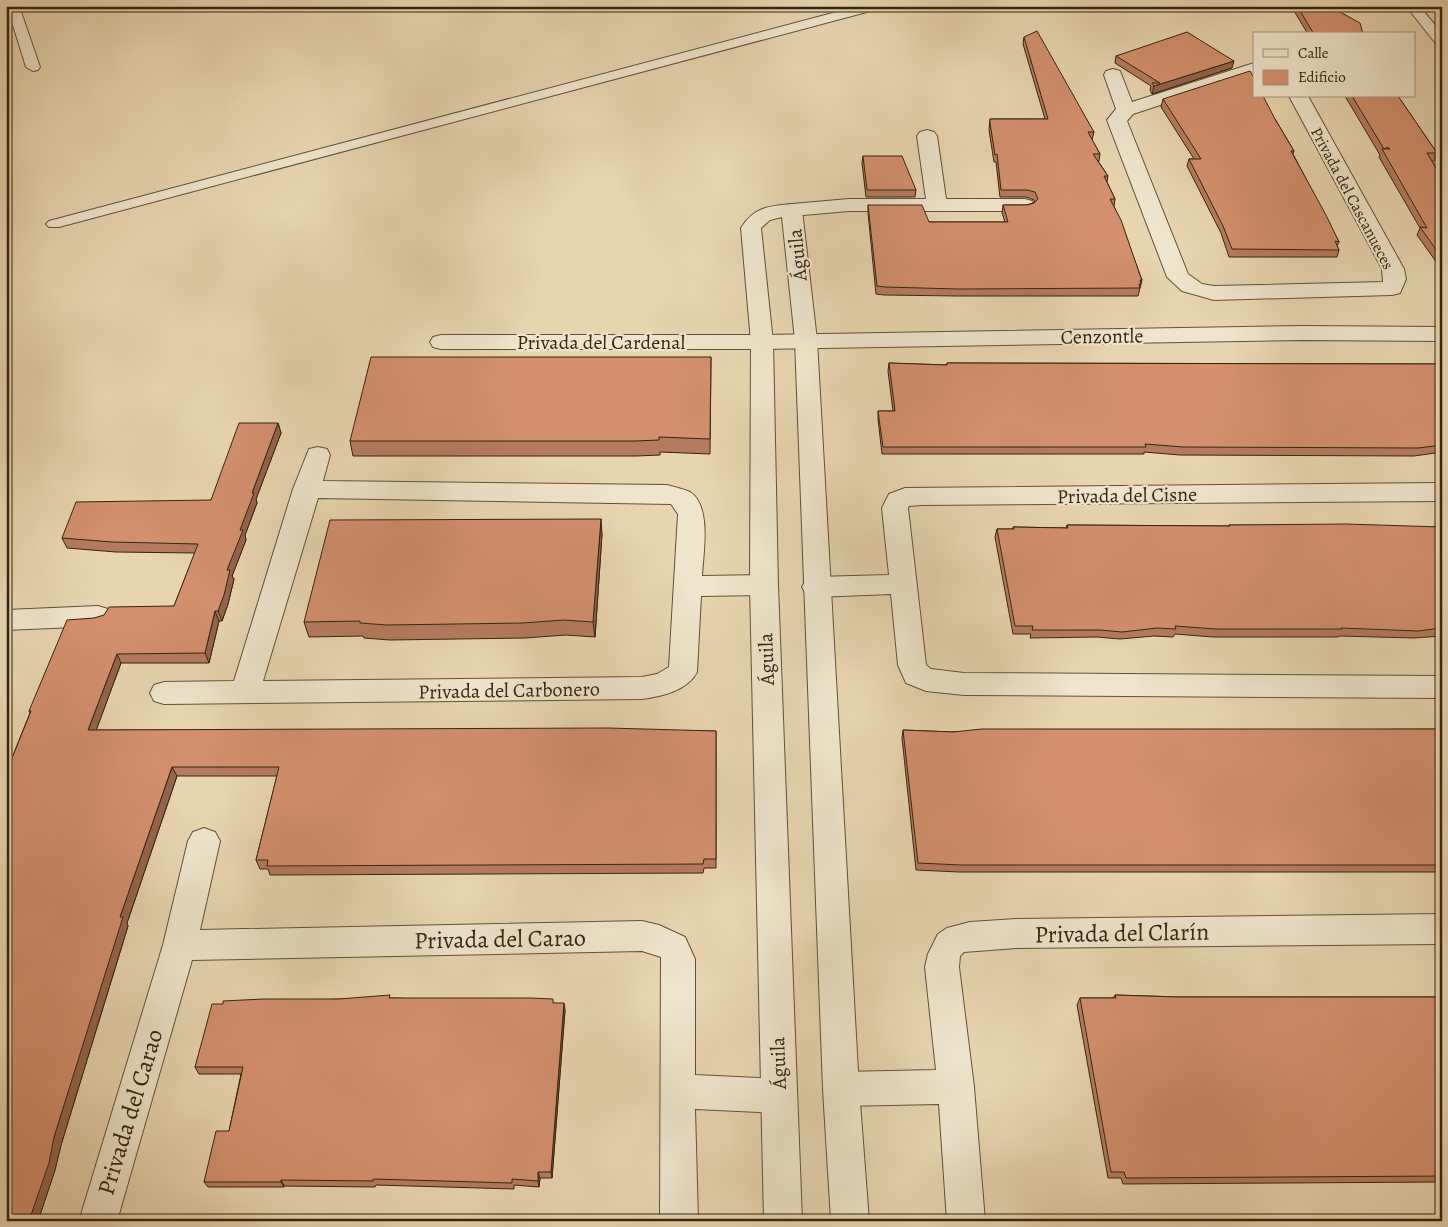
<svg xmlns="http://www.w3.org/2000/svg" width="1448" height="1227" viewBox="0 0 1448 1227" font-family="Alegreya,serif">
<style>
.lines{fill:none;stroke-linecap:round;stroke-linejoin:round}
.service-casing{stroke:#615139;stroke-width:2}
.minor-casing{stroke:#615139;stroke-width:2}
.tertiary-casing{stroke:#615139;stroke-width:2}
.service{fill:#efe4cc;fill-rule:evenodd}
.minor{fill:#efe4cc;fill-rule:evenodd}
.tertiary{fill:#efe4cc;fill-rule:evenodd}
.wall{fill:#b57b5f;stroke:#342511}
.shaded-wall{fill:#94644d;stroke:#342511}
.building{fill:#d38f6e;stroke:#342511}
.labels{text-anchor:middle;stroke-width:4.5;stroke-linejoin:round;paint-order:stroke}
.far-street-label{font-size:16px;fill:#342511;stroke:#efe4cc}
.street-label{font-size:20px;fill:#342511;stroke:#efe4cc}
.near-street-label{font-size:24px;fill:#342511;stroke:#efe4cc}
</style>
<rect width="100%" height="100%" fill="#e7d5b0"/>
<filter id="stains"><feTurbulence type="fractalNoise" baseFrequency=".004" numOctaves="4"/><feColorMatrix values="0 0 0 0 .2 0 0 0 0 .09 0 0 0 0 .02 0 0 0 .5 -.17"/></filter>
<radialGradient id="worn" r=".72"><stop offset=".6" stop-color="#630" stop-opacity="0"/><stop offset="1" stop-color="#630" stop-opacity=".3"/></radialGradient>
<g class="lines">
<g class="service-casing">
<path id="service" d="M7,6h12l21,61 -2,3 -5,1 -7,-4z
M859,6h21l-2,3 -819,218h-10l-3,-3 3,-3z
M1406,6h13l23,27v13l-5,-1z"/>
</g>
<g class="minor-casing">
<path id="minor" d="M1254,63v11l-121,40 -6,7 61,153 14,10 12,2 169,-4 -1,-13 -93,-173h19l96,173 2,10 -6,14 -8,2 -178,5 -32,-9 -15,-14 -60,-157 9,-11 -12,-34 2,-4 7,-2 7,2 12,31z
M927,130l7,2 3,4 9,63h79l7,2 3,4 -3,4 -7,2h-176l-57,5 -7,-2 -3,-4 3,-4 7,-2 57,-5h77l-9,-63 3,-4z
M1302,326l140,1v14l-140,-1 -540,9h-321l-8,-2 -3,-5 3,-5 8,-2h321z
M318,447l9,2 3,6 -7,26 344,4c7,2 17,4 23,7 22,14 13,62 12,84l62,-1 10,3 4,7 -4,7 -10,3 -63,1 -4,76c-10,19 -35,24 -55,27l-478,5 -10,-3 -4,-8 4,-8 10,-3 70,-1 59,-192 16,-40zM318,498l353,6 7,10 -9,153 -12,7 -15,3 -379,4z
M1442,483v18l-521,4 -12,1 -1,2 18,157 5,4 33,4 478,3v22l-478,-3 -38,-4 -20,-8 -8,-18 -7,-71 -75,3 -10,-3 -4,-7 4,-7 10,-3 73,-2 -7,-67 7,-14 16,-6z
M98,606l10,3 4,7 -4,7 -10,3 -92,4v-20z
M204,828l11,4 5,9 -20,89 442,-9 17,4 26,12 10,22v116l84,4 13,5 5,12 -5,12 -13,5 -84,-4 3,112h-38l1,-264 -19,-6 -450,9 -75,261h-38l84,-276 25,-104 5,-9z
M1442,914v30l-426,4 -52,4 -4,4 -1,11 15,120 11,134h-38l-8,-117 -98,2 -13,-5 -5,-12 5,-12 13,-5 95,-2 -11,-103 3,-13 10,-20 9,-6 23,-6 46,-3z"/>
</g>
<g class="tertiary-casing">
<path id="tertiary" d="M792,204l7,2 3,4 15,130 42,749 10,132h-38l-8,-132 -28,-749 -13,-123 -12,3 -9,8 12,114 5,243 24,636h-38l-14,-636 1,-243 -10,-114c13,-21 28,-22 51,-24z"/>
</g>
<use href="#service" class="service"/>
<use href="#minor" class="minor"/>
<use href="#tertiary" class="tertiary"/>
</g>
<path class="wall" d="M1291,6h38l34,28h-55z
M1024,37l70,95 -2,8 8,14 -1,7h-1l10,15 -1,6 8,17 -1,7 28,74 -4,16h-181l-73,-1 -8,-1 -8,-81v-8l61,17h76l-3,-9 1,-8h24l8,-3 -1,-2 -8,-3h-26l-4,-35h-2l-5,-32 1,-11h55l-22,-75z
M1116,56l116,12 -80,26 -2,-4 1,-4 -36,-23z
M1345,96h53l39,57 -3,8h-2l10,17v92l-25,-35 3,-7 -41,-71 1,-2z
M1163,99l112,20 19,32 -1,3 46,88 -2,4 2,4 -2,7h-108l-8,-24 -34,-67 2,-7h5l-33,-52z
M863,156l53,34 -1,7h-49l-4,-34z
M711,357l-1,97 -50,-2v3l-23,1h-284l-3,-15z
M889,363l58,2v-2l495,1v88l-28,4 -234,-1 -36,-3v2h-262l-4,-35v-8h15l-5,-40z
M278,423l3,10 -25,66 1,4 -12,32 1,5 -14,36 2,3 -6,25 -6,17h-3l-10,42h-88l-25,67 620,1v137h-12l-1,5 -433,2 -2,-6h-8l-4,-9 21,-84h-100l-50,147 1,3 -67,219 -6,25 -17,51h-32v-448l24,-60 -1,-2 65,-93 80,-12 21,-53 -79,-1 -49,-4 -5,-10 149,-38z
M1067,525l161,1 1,-1 213,2v109l-28,2 -75,-2 -1,1h-125l-38,-3 -2,3 -19,-1 -34,3 -23,-2 -67,1 1,-4h-18l-18,-97 2,-8h16v-2l53,1z
M602,534l-7,103 -29,-2 -41,3 -135,2 -26,-2 -1,-2 -54,1 -5,-15z
M1442,729v143h-483l-43,-2 -14,-132 1,-8 50,2z
M1115,995l64,2h263v185l-319,2 -2,-6h-13l-31,-173 3,-7h33z
M391,998l163,5 11,7 -13,168h-12l-1,9 -25,-2v4l-138,-4 -1,2 -91,-1v1h-76l-4,-5 25,-51 12,-57h-42l-4,-7 28,-63 116,-5z"/>
<path class="shaded-wall" d="M1234,61l-2,7 -80,26 2,-8z
M278,423l3,10 -25,66 1,4 -12,32 1,5 -14,36 2,3 -6,25 -6,17 -4,-10 9,-41 25,-77z
M601,519l1,15 -7,103 -2,-15z
M215,611l4,10 -10,42 -4,-10z
M117,654l4,9 -28,76 -5,-9z
M172,767l5,9 -50,147 1,3 -67,219 -6,25 -17,51h-2l-5,-6 89,-298z
M564,1003l1,7 -13,168 -1,-6z
M538,1172l2,6 -1,9 -1,-6z
M281,1180l3,6v1l-3,-5z"/>
<path class="building" d="M1297,6h32l31,17 3,11h-49z
M1037,31l57,101h-6l12,22h-7l15,22h-4l11,23h-5l11,21 19,55 2,5h-2l1,4h-2l1,4 -182,1 -73,-2 -8,-1 -9,-81h54l7,17h79l-5,-17h24l7,-2 4,-4 -3,-7 -8,-2h-26l-4,-36 -2,1 -5,-32v-4h58l-24,-82z
M1187,32l47,29 -80,25 -2,-3h8l-44,-27z
M1250,71l4,7v18h9l12,23 19,32h-3l36,66 12,25 -4,-1 4,9 -107,-1 -9,-23 -34,-67h12l-38,-60z
M1352,96h46l39,57h-10l15,25v80l-22,-31 7,1 -45,-79h8l-2,-2 -4,2z
M863,156h39l14,34h-49z
M371,357h340l-1,82 -51,-2v3l-23,1h-286z
M889,363l58,2v-2l495,1v32h-5l5,9v40l-24,3 -235,-1 -38,-3 1,3h-263l-5,-36h17z
M239,423h39l-26,70h2l-14,37h3l-16,40h3l-6,25 -6,16h-3l-10,42 -88,1 -29,76 520,-2 108,3v128h-12l-1,5 -436,2 1,-6h-12l23,-93h-107l-52,150h3l-69,220 -5,26 -18,52 -25,1v-443l25,-62h-2l38,-91 27,-2 10,-3 5,-8 65,-1 24,-62 -86,-2 -50,-4 14,-36 135,-2z
M601,519l-8,103 -29,-2 -41,3 -136,2 -27,-2v-2l-56,1 26,-102z
M1346,524l96,3v101l-24,3 -77,-3 1,1h-126l-41,-3 1,3 -19,-1 -35,4 -22,-2h-68l1,-4h-18l-18,-97h17l-1,-2 55,1 -1,-3 163,1 -1,-1z
M982,729h460v136h-481l-43,-2 -15,-133 50,2z
M390,995l-1,3h142l22,1v4h11l-13,169h-13v9l-26,-2v4l-139,-4v2l-92,-1v2h-77l12,-51h13l14,-64h-48l17,-63h11v-3l41,-2h75z
M1115,995l64,2h263v179l-316,2 -2,-6h-13l-31,-174h36z"/>
<g class="labels">
<g class="far-street-label">
<text transform="translate(1353 198) rotate(62)" y="6">Privada del Cascanueces</text>
</g>
<g class="street-label">
<text transform="translate(797 255) rotate(-96)" y="7">Águila</text>
<text transform="translate(1102 336) rotate(-1)" y="7">Cenzontle</text>
<text x="601" y="349">Privada del Cardenal</text>
<text transform="translate(1127 495) rotate(-1)" y="7">Privada del Cisne</text>
<text transform="translate(766 659) rotate(-92)" y="7">Águila</text>
<text transform="translate(509 690) rotate(-1)" y="7">Privada del Carbonero</text>
<text transform="translate(778 1063) rotate(-92)" y="7">Águila</text>
</g>
<g class="near-street-label">
<text transform="translate(1122 933) rotate(-1)" y="8">Privada del Clarín</text>
<text transform="translate(500 939) rotate(-1)" y="8">Privada del Carao</text>
<text transform="translate(130 1112) rotate(-73)" y="8">Privada del Carao</text>
</g>
</g>
<rect width="1448" height="1227" fill="none" stroke="#e7d5b0" stroke-width="25"/>
<rect x="8" y="8" width="1433" height="1212" fill="none" stroke="#342511" stroke-width="2.5"/>
<rect x="12" y="12" width="1423" height="1202" fill="none" stroke="#342511"/>
<rect x="1253" y="32" width="162" height="65" fill="#efe4cc" stroke="#a49881"/>
<rect x="1263" y="49" width="25" height="8" fill="#efe4cc" stroke="#a49881"/>
<text x="1298" y="58" font-size="15" fill="#342511">Calle</text>
<rect x="1263" y="70" width="25" height="15" fill="#d38f6e" stroke="#a49881"/>
<text x="1298" y="82" font-size="15" fill="#342511">Edificio</text>
<rect width="100%" height="100%" filter="url(#stains)"/>
<rect width="100%" height="100%" fill="url(#worn)"/>
</svg>
